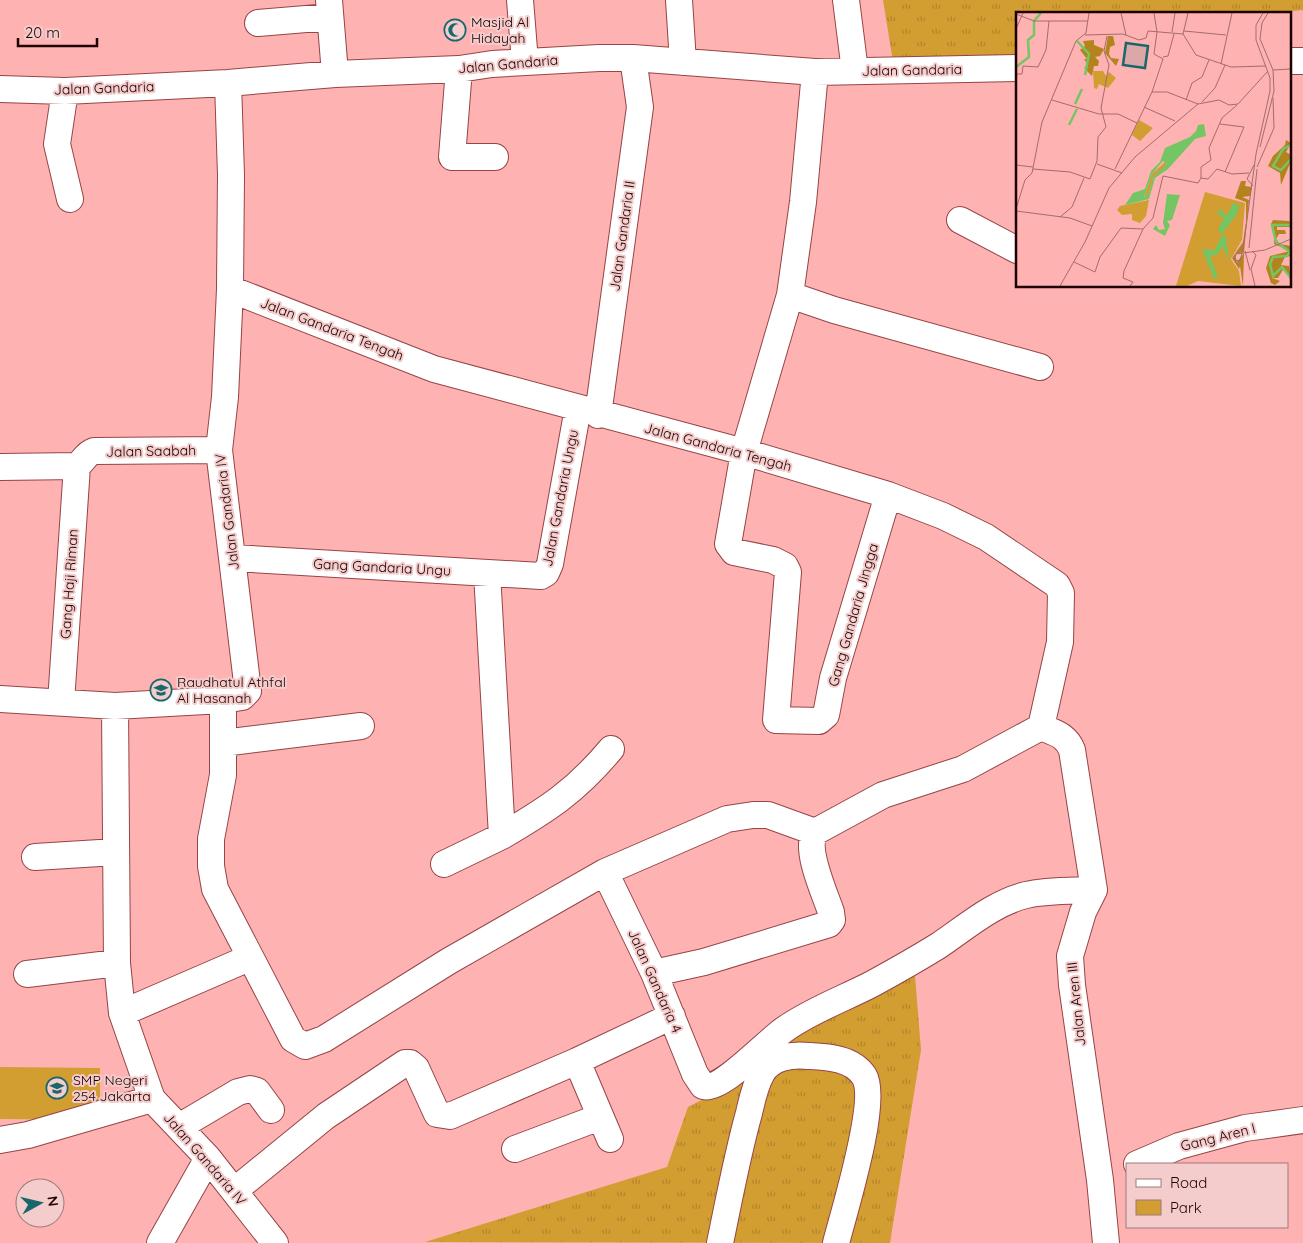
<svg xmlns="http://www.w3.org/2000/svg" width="1303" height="1243" viewBox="0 0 1303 1243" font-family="Quicksand,sans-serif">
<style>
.grass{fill:url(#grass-tufts)}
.park{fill:#d29d31}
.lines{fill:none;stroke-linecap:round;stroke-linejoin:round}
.minor-casing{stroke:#964446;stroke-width:28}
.minor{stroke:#fff;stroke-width:26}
.labels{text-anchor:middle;stroke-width:4;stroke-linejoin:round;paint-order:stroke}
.poi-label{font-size:14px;fill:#1e0103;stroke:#f3cccb;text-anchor:start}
.street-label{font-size:14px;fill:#1e0103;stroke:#f3cccb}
.inset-river{fill:none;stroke:#74c564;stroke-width:2.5}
.inset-road{fill:none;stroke:#a46c6c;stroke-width:1}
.view{fill:#18676b;fill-opacity:0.15;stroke:#18676b;stroke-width:2.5}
.inset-edge{fill:none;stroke:#1e0103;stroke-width:2.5}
</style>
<defs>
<pattern id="grass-tufts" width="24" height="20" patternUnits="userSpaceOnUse" patternTransform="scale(1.25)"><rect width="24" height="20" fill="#d29d31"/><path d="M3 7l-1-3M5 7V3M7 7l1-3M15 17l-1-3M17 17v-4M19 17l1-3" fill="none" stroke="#b4852a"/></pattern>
</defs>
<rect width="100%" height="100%" fill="#feb3b2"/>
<path class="grass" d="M883,0h420v10l-39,4h-247v47l-123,7z
M913,951l8,99 -31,193 -465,-1 242,-75 21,-60 47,-24 32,-33z"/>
<path class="park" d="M0,1067l100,1v52l-100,-1z"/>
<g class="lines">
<g class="minor-casing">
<path id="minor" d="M329,0l6,74
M520,0l5,62
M679,0l4,62
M846,0l9,71
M258,23l72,-6
M1289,61h14
M459,69l-7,88h43
M815,72l-12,130 -13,93 -46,157 -16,92 6,8 39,8 12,6 3,6 -12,148 43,1 7,-6 7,-37 55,-183
M0,89l65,2 163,-8 107,-9 124,-5 33,-5 107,-6h34l182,14 202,-4
M65,91l-8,53 13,55
M960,220l57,30
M230,289l204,80 310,83 144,43 55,21 43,21 71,48 4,8 -1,49 -19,85
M790,295l44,15 206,57
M598,415l42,-308 -7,-49
M0,467l77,-1c7,-5 8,-12 17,-15l125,-1
M233,558l308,18 5,-3 4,-9 28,-156
M0,699l115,7 108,-6 19,-3 6,-6 -29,-241 6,-53 5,-108 1,-114 -3,-92
M223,700v75l-12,64v27l4,23 78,150 12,7 19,-7 125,-78 156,-89 49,101 41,101 8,12c18,6 65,-46 82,-57 27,-19 58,-30 87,-45 22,-12 45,-25 66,-38 27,-18 55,-43 88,-51 22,-5 46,-4 68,-5
M61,702l16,-236
M115,706l2,257 5,50 30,86 56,59 67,85
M1041,727c14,6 25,8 31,23l22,140 -11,22 -13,44 2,29 28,195 6,63
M223,743l138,-17
M502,836c46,-27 74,-45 109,-87
M35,857l81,-5
M444,864l58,-28 -15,-263
M605,872l122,-53 26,-4h15l47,17 68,-37 80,-26 78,-42
M654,973l50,-11 125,-38 3,-4 -1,-8c-6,-18 -27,-63 -16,-80
M27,974l90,-11
M122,1013l127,-55
M577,1061l33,78
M179,1127l59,-35 12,-3 7,2 14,19
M0,1140l28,-5 124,-36
M515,1149l85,-32
M1137,1164l42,-18 66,-18 58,-8
M234,1191l92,-75 79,-53h5l6,5 21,46 13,2 127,-55 95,-45
M160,1243l48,-85
M720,1243c9,-43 17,-87 29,-130 3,-13 6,-28 13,-40 9,-16 30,-19 47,-17 19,1 43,2 55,20 15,24 -20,136 -28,167"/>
</g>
<use href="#minor" class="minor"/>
</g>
<defs>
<g id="mosque-ring" transform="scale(1.125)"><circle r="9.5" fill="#f3cccb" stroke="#18676b" stroke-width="1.5"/><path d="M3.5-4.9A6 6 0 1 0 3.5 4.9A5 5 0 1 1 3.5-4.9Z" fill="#18676b"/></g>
<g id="school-ring" transform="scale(1.125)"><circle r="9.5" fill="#f3cccb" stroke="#18676b" stroke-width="1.5"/><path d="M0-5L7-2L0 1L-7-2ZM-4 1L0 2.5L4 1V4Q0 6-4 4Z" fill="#18676b"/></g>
</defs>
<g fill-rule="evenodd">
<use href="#mosque-ring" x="455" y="30"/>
<use href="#school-ring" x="161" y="690"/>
<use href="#school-ring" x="57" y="1088"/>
</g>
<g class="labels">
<g class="poi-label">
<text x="471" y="27">Masjid Al<tspan x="471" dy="16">Hidayah</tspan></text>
<text x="177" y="687">Raudhatul Athfal<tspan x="177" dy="16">Al Hasanah</tspan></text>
<text x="73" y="1085">SMP Negeri<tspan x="73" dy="16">254 Jakarta</tspan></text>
</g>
<g class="street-label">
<text transform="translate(508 64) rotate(-5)" y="5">Jalan Gandaria</text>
<text transform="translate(912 70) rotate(-1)" y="5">Jalan Gandaria</text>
<text transform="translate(104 88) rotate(-2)" y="5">Jalan Gandaria</text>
<text transform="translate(622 236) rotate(-82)" y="5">Jalan Gandaria II</text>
<text transform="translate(332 329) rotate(21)" y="5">Jalan Gandaria Tengah</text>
<text transform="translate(718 447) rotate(15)" y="5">Jalan Gandaria Tengah</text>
<text transform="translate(151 451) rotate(-1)" y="5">Jalan Saabah</text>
<text transform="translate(560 498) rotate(-79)" y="5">Jalan Gandaria Ungu</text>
<text transform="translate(227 512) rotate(-97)" y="5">Jalan Gandaria IV</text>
<text transform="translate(382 567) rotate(3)" y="5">Gang Gandaria Ungu</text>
<text transform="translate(69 584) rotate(-86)" y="5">Gang Haji Riman</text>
<text transform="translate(853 615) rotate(-74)" y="5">Gang Gandaria Jingga</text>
<text transform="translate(655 981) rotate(66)" y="5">Jalan Gandaria 4</text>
<text transform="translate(1076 1004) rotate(-96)" y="5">Jalan Aren III</text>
<text transform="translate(1218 1137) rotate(-14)" y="5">Gang Aren I</text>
<text transform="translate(205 1159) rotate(49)" y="5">Jalan Gandaria IV</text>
</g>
</g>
<g transform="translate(1016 12)">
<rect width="275" height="275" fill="#feb3b2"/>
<path d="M77,59h10l3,5 3,-4 7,6 -8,10 -9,-4 -2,5 -3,-1zM123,108l14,8 -13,13 -8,-6z" fill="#d29d31"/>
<path d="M92,24h5l2,9 -5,2 -1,7 2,4 8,1 -3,7 -11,-13zM78,28v5l10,4 -4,7 -5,1 4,4 -1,5h-4l-2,10 -8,-8 4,-3 -4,-6h3l-7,-9 5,-4 -2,-5zM270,128l5,3 -5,9 5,3v6l-10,24 -1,-12 -12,-7 5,-10 12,-11zM225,169h5l-1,5 7,1 -2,9 -8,1 7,3 -5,52 -9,2 2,8 7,-9 -1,33 -3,-20 -1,3 -7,-11 11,-16 3,-20v-20l-11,-4zM257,208l16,1 2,3v3h-14v3h8l1,4h-7l-3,5 4,5 11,2v10l-6,1 -4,8 8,1 2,15 -7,-13 -6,10h-6l8,3 -5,4 -4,-2 -5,-15 4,-12 20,-5 -16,-7 1,-12 -4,-8z" fill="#b3831e"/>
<path d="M133,188l-3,16 -6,7 -8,-3v-6l-10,1 -5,-5 3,-4z" fill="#d29d31"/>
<path d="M150,149v5l-13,11 -4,16 -5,5 8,-24zM189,180l40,11 -3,37 -11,19 8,12 2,15 -43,-5 -11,5h-11z" fill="#d29d31"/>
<path d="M188,112l2,12 -11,3 -27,30 -13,9 -6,21 -24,6 8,-12 12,-4 6,-18 9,-9 5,-14 25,-11 6,-6 2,-6zM147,149l4,3 -14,13 -4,16 -5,5 8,-24zM151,182l13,1 -8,25 -5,1 3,4 -5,11 -12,-7 3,-4 3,5 6,-1 -2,-6zM217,191l6,2 -2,9 -15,20 4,3 3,25 -6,-16 -5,8 -8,2 8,22 -4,1 -12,-30 13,1 7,-15 -4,-6 6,-10 -7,-7 3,-3 7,7z" fill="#74c564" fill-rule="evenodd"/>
<path class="inset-river" d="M61,29l12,13 -4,21M0,55l13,-10 -1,-17 6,-5v-14l7,-8M59,92l7,-15M53,113l8,-16M275,133l-8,4 -10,17 8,4 10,-11M275,213h-19l4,17 14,10 -3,4 -14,1 -3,7 3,12 9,-9 9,11"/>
<path class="inset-road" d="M105,1l5,22M138,1l3,19M172,1l-5,21 13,21 35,12 35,-1M0,2l18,7h54M0,17l7,-16M168,19l42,4M156,20l3,-19M69,23l38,-1 16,6 7,-2 2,-7 35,3M147,45l5,-1 6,-22M205,52l11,-51M257,58l18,-1M0,62h6l1,-8 15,1 8,-17 3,-29M136,80h15l31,12M36,88l47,14h19l19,9M170,88l6,-17 10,-6 7,-17M186,90l13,-14 10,-23M128,95l31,14M204,112l24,3 -19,45M244,135l14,-56 -1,-21 -13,-31 2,-16 6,-10M81,152l25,9M0,153l17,2M241,155l17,-39 -1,-30M17,157l37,3 20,7 7,-18 1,-24 8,-10 -5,-19 8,-43 -5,-14 3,-15M99,157l37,-77 11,-33 -9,-5 3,-22M185,166v-11l10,-7 -2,-12 13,-30 15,-13M185,166l7,1 9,-10 15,5 17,-1M237,174l-6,-7 7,-14M0,197l9,-29 7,-7 10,-51 34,-81 10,-8 3,-20M0,199l54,7 22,8M44,205l12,-10 12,-29M233,236l8,-79M229,239l5,19M236,239l4,4 -5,14 4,17M218,248l6,1 3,-12 13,-95 14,-63v-13l-14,-38v-15l7,-12M218,248l2,-6 29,-4 26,-11M58,250l21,10 5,-15 21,-29 22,1M44,274l25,-44 24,-54 26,-31 63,-53 21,-4 10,5 9,-1 30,-33M114,274l3,-4 -10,-4 1,-7 19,-42 10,-11 10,-42 35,7 3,-5"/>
<path class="view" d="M110,31l22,3 -3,22 -22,-3z"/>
<rect width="275" height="275" class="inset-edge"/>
</g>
<rect x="1126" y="1163" width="162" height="65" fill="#f3cccb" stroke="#9e7b7b"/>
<rect x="1136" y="1179" width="25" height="8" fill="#ffffff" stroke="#9e7b7b"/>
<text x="1170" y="1188" font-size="15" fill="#1e0103">Road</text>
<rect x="1136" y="1200" width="25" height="15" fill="#d29d31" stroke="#9e7b7b"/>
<text x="1170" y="1213" font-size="15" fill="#1e0103">Park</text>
<g transform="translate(40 1203) rotate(82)"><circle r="24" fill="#f3cccb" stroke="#9e7b7b"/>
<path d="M0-4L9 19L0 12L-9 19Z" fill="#18676b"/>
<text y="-8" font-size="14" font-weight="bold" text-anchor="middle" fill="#1e0103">N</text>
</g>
<path d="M18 38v8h79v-8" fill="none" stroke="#1e0103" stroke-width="2.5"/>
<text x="25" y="38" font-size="15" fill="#1e0103" stroke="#f3cccb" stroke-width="4" paint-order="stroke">20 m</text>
</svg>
